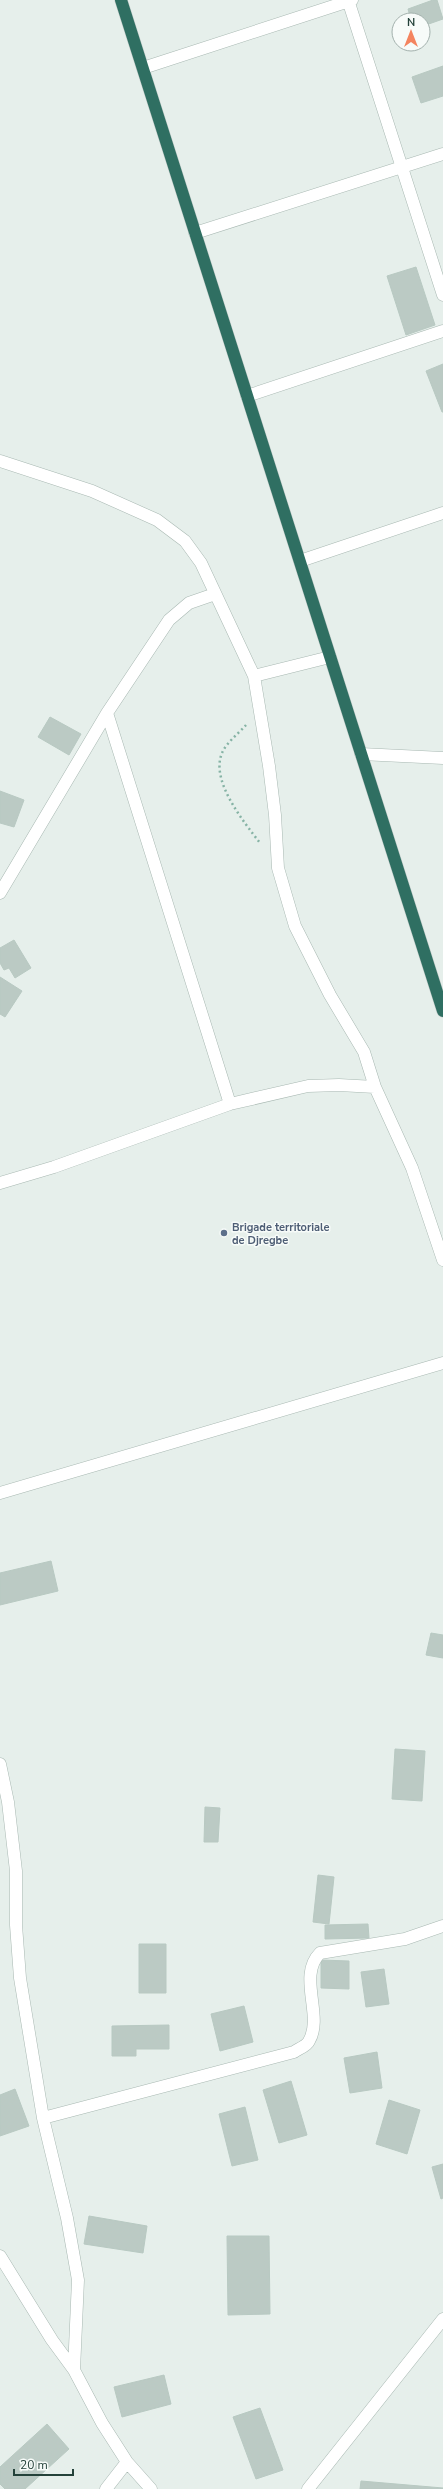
<svg xmlns="http://www.w3.org/2000/svg" width="443" height="2489" viewBox="0 0 443 2489" font-family="'Nunito Sans',sans-serif">
<style>
.building{fill:#bbcac4;stroke:#b8c9c2}
.lines{fill:none;stroke-linecap:round;stroke-linejoin:round}
.street-casing{stroke:#a8b8b2;stroke-width:13}
.highway-casing{stroke:#c2cac8;stroke-width:13}
.path{stroke:#86b3a5;stroke-width:2.5;stroke-dasharray:2 3;stroke-linecap:butt}
.street{stroke:#fff;stroke-width:12}
.highway{stroke:#2f6f62;stroke-width:12}
.service-dot{fill:#5c6f8a;stroke:#f7fbf9;stroke-width:1.5}
.labels{text-anchor:middle;stroke-width:3;stroke-linejoin:round;paint-order:stroke}
.service-label{font-size:11px;font-weight:bold;fill:#4e5e75;stroke:#f7fbf9;text-anchor:start}
</style>
<rect width="100%" height="100%" fill="#e6efeb"/>
<path class="building" d="M433,0h4l6,19 -20,7v-6h-12l-3,-11z
M443,66v30l-22,7 -9,-26z
M416,267l19,58 -29,10 -19,-59z
M443,364v48h-1l-16,-41z
M50,717l31,17 -12,21 -31,-18z
M0,791l24,9 -10,27 -14,-4z
M14,940l17,28 -16,10 -6,-10 -5,2 -4,-7v-15z
M0,977l22,14 -17,26 -5,-3z
M51,1561l7,30 -58,14v-32z
M431,1633l12,2v23l-17,-3z
M395,1749l30,2 -3,50 -30,-2z
M205,1807l15,1 -2,34h-14z
M318,1875l16,2 -5,47 -16,-2z
M368,1924l1,14 -44,1v-14z
M139,1944h27v49h-27z
M321,1960l28,1v28l-28,-1z
M384,1969l5,35 -23,3 -5,-35z
M244,2006l9,36 -33,9 -9,-37z
M169,2025v24h-33v7h-24v-30z
M377,2052l5,36 -32,5 -6,-35z
M291,2081l16,54 -28,8 -16,-53z
M15,2089l14,37 -29,10v-41z
M389,2100l31,10 -13,44 -31,-10z
M245,2107l13,53 -26,6 -13,-52z
M443,2164v34l-2,1 -9,-32z
M89,2216l58,10 -4,27 -59,-9z
M227,2236h42l1,78 -42,1z
M164,2375l7,29 -49,13 -8,-30z
M260,2408l23,62 -27,9 -23,-62z
M47,2424l22,25 -44,40h-20l-5,-5v-17z
M361,2481l82,7v1h-83z"/>
<g class="lines">
<g class="street-casing">
<path id="street" d="M348,0l95,295
M143,68l209,-68
M195,233l248,-79
M247,396l196,-65
M0,461l92,30 65,29 28,21 16,22 53,113 15,90 6,49 3,53 17,58 35,69 34,57 11,35 37,81 31,92
M300,561l143,-48
M254,676l76,-19
M107,713l123,391
M361,754l82,4
M0,893l107,-180 62,-93 20,-17 26,-9
M0,1183l54,-16 176,-63 78,-18 31,-1 36,2
M0,1493l443,-130
M0,1764l8,38 8,69v54l4,53 23,140 24,100 11,62 -4,90
M43,2118l251,-66c4,-3 13,-6 15,-11 15,-25 -12,-65 11,-88l85,-14 38,-13
M0,2256l52,84 22,30 28,53 25,39 24,27
M106,2489l21,-27
M308,2489l135,-170"/>
</g>
<g class="highway-casing">
<path id="highway" d="M121,0l322,1011"/>
</g>
<path class="path" d="M246,725c-7,8 -20,18 -24,28 -12,28 22,69 38,90"/>
<use href="#street" class="street"/>
<use href="#highway" class="highway"/>
</g>
<circle class="service-dot" cx="224" cy="1233" r="4"/>
<g class="labels">
<g class="service-label">
<text x="232" y="1231">Brigade territoriale<tspan x="232" dy="13">de Djregbe</tspan></text>
</g>
</g>
<g transform="translate(411 32)"><circle r="19" fill="#f7fbf9" stroke="#a3b1ad"/>
<path d="M0-3L7 15L0 10L-7 15Z" fill="#f4845f"/>
<text y="-6" font-size="11" font-weight="bold" text-anchor="middle" fill="#24423a">N</text>
</g>
<path d="M14 2469v6h59v-6" fill="none" stroke="#24423a" stroke-width="2"/>
<text x="20" y="2469" font-size="12" fill="#24423a" stroke="#f7fbf9" stroke-width="3" paint-order="stroke">20 m</text>
</svg>
